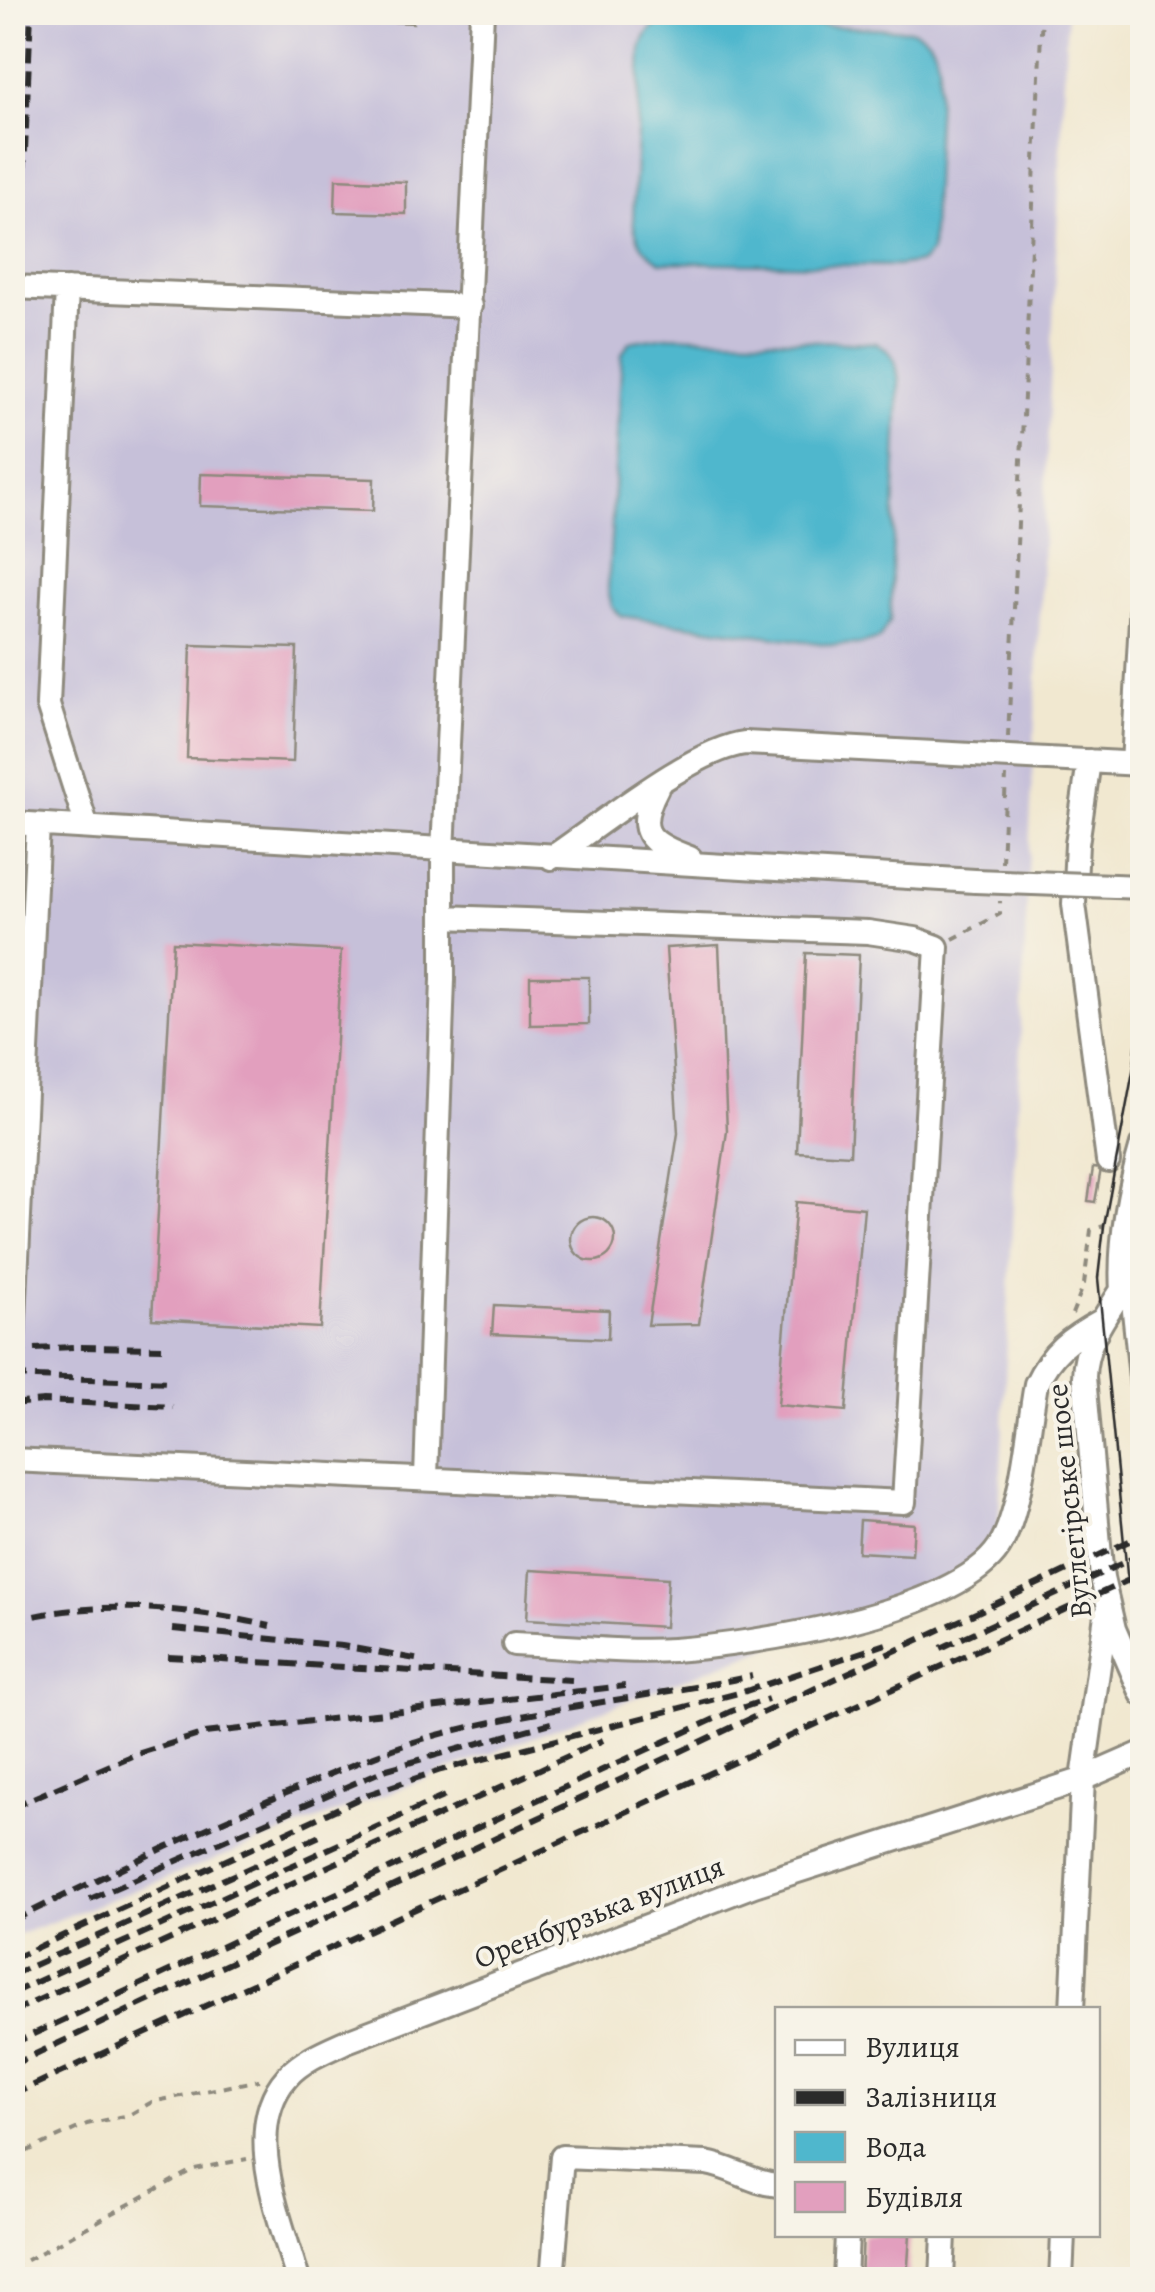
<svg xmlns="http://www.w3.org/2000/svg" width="1155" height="2292" viewBox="0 0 1155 2292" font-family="Alegreya,serif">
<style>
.industrial{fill:#c6c0d9}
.water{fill:#4fb7cd;stroke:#3d717c;stroke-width:2.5}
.building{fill:#e29fbe}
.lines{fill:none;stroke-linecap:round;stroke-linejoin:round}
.minor-casing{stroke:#8e8a7e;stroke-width:28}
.path{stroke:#8e8a7e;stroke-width:4;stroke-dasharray:8 8;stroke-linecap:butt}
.minor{stroke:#fff;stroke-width:22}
.tram{stroke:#2b2b2b;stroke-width:2.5}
.rail{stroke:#2b2b2b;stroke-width:6;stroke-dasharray:15 8;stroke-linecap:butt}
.minor-bridge-casing{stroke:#8e8a7e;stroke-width:28;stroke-linecap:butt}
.minor-bridge{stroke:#fff;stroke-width:22}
.labels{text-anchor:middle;stroke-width:8;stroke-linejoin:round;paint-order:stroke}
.street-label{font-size:30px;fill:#2b2b2b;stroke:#f7f3e8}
</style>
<rect width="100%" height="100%" fill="#f7f3e8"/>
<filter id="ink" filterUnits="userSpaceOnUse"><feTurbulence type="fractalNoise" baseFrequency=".01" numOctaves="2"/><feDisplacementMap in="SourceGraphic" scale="20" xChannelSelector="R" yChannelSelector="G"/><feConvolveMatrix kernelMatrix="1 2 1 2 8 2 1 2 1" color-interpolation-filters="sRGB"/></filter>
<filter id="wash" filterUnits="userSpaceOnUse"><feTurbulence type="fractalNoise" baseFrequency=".0048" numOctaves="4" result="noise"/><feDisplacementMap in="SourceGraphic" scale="40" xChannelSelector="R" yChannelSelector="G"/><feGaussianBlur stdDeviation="2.25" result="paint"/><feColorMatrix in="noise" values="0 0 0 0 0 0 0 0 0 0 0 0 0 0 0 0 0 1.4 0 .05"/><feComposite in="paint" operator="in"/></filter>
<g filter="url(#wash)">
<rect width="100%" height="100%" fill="#f1e8d0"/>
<path class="industrial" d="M13,13h1054l-70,1546 -984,378z"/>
<path class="water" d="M671,19l242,11c21,9 24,20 26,42l-8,180 -10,10 -24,4 -236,-4c-18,-11 -24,-20 -28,-41l8,-171c4,-19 12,-25 30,-31z
M665,336l211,7c19,9 21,20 23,41l-9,237 -11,18 -19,5 -27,1 -212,-29 -9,-9 -4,-18 14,-235 7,-12z"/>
<g id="blocks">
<path class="building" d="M273,12h140v11l-140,-7z
M336,179l70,3v32l-71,-2z
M201,474l173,5 -1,32 -173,-5z
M191,645l106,3 -4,114 -106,-4z
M173,942l168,9 -21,377 -168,-9z
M719,945l8,186 -28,193 -51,1 30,-192 -12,-185z
M806,953l53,2 -9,200 -53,-3z
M530,977h59v47l-59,1z
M1093,1168l8,1 -6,33 -7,-1z
M796,1202l68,6 -18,203 -68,-6z
M571 1239a22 22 0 1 1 44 0a22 22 0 1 1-44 0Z
M494,1305l115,5 -1,29 -116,-5z
M860,1520l54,4 -2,31 -54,-3z
M530,1570l138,8 -3,49 -138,-8z
M863,2234h47l-3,46h-46z"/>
</g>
</g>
<g filter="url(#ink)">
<use href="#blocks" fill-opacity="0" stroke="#8e8a7e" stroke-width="2.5"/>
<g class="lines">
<g class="minor-casing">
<path id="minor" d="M12,287l458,19
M67,289l-19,416 39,122
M1089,761l-12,83 -3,60 34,257
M1133,764l9,-163
M657,788c-23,44 -9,55 33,70
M12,823l963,58
M551,858c48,-32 142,-109 194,-115l397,21
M1142,1251c-16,46 -57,76 -58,126l18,201 12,51 28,65
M1136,1274l-2,37 8,76
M1122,1292c-3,-50 6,-99 20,-147
M12,1360l26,-535
M12,1460l892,42 33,-555 -22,-8 -47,-7 -425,-15
M426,1477l17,-498v-127l39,-840
M514,1644c52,2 107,9 159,6 77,-5 283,-36 326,-103 23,-35 29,-120 37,-163 15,-32 34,-46 65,-63
M1072,2010l11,-231 23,-164
M298,2280c-16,-59 -58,-151 -11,-203 15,-17 40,-27 60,-36l407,-156 324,-104 64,-28
M552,2280l10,-123 144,6c26,4 45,20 72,22
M845,2280l2,-46
M942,2280l2,-46
M1061,2280l2,-46"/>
</g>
<path class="path" d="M1008,737l34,-725
M1002,862l4,-86
M953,939l47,-25v-13
M1072,1314l12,-30 7,-54 13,-4
M1135,1777l7,11
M12,2158l75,-34 42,-9 23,-13 107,-22
M12,2268l182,-99 53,-10"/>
<use href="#minor" class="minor"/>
<path class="tram" d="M1142,988l-8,78 -30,160 -6,52 29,296 15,58"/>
<path class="rail" d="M12,451l19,-439
M12,1350l62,-3 88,1
M12,1376l157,6
M12,1404l32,-3 129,6
M12,1621c83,-22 176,-14 258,5
M173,1629l169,17 79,14
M941,1648l201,-94
M168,1657l404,23
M12,1807l122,-52 71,-22 420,-47
M90,1899l297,-130 164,-46
M12,1921c92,-45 183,-89 277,-129 44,-19 88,-39 134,-53 108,-31 220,-40 329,-63
M12,1959l357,-165 72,-24 305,-79 140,-47
M12,1975l310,-140
M12,1993l437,-199
M12,2012l591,-272
M12,2044l577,-268 143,-65 36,-12
M12,2065l1130,-530
M12,2095l1130,-521"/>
<g class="minor-bridge-casing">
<path id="minor-bridge" d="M975,881l167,6"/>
</g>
<use href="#minor-bridge" class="minor-bridge"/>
</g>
</g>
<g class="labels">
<g class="street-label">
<text transform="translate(1069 1501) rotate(-96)" y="10">Вуглегірське шосе</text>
<text transform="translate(599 1912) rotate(-21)" y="10">Оренбурзька вулиця</text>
</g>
</g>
<rect width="1155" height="2292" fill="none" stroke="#f7f3e8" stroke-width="50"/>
<rect x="775" y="2007" width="325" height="230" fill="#f7f3e8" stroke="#a5a39c" stroke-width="2.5"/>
<rect x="795" y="2040" width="50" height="15" fill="#ffffff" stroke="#a5a39c" stroke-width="2.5"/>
<text x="865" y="2057" font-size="30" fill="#2b2b2b">Вулиця</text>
<rect x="795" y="2090" width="50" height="15" fill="#2b2b2b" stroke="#a5a39c" stroke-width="2.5"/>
<text x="865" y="2107" font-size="30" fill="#2b2b2b">Залізниця</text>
<rect x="795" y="2132" width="50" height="30" fill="#4fb7cd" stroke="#a5a39c" stroke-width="2.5"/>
<text x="865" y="2157" font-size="30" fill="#2b2b2b">Вода</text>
<rect x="795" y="2182" width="50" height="30" fill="#e29fbe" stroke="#a5a39c" stroke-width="2.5"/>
<text x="865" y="2207" font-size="30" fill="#2b2b2b">Будівля</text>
</svg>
